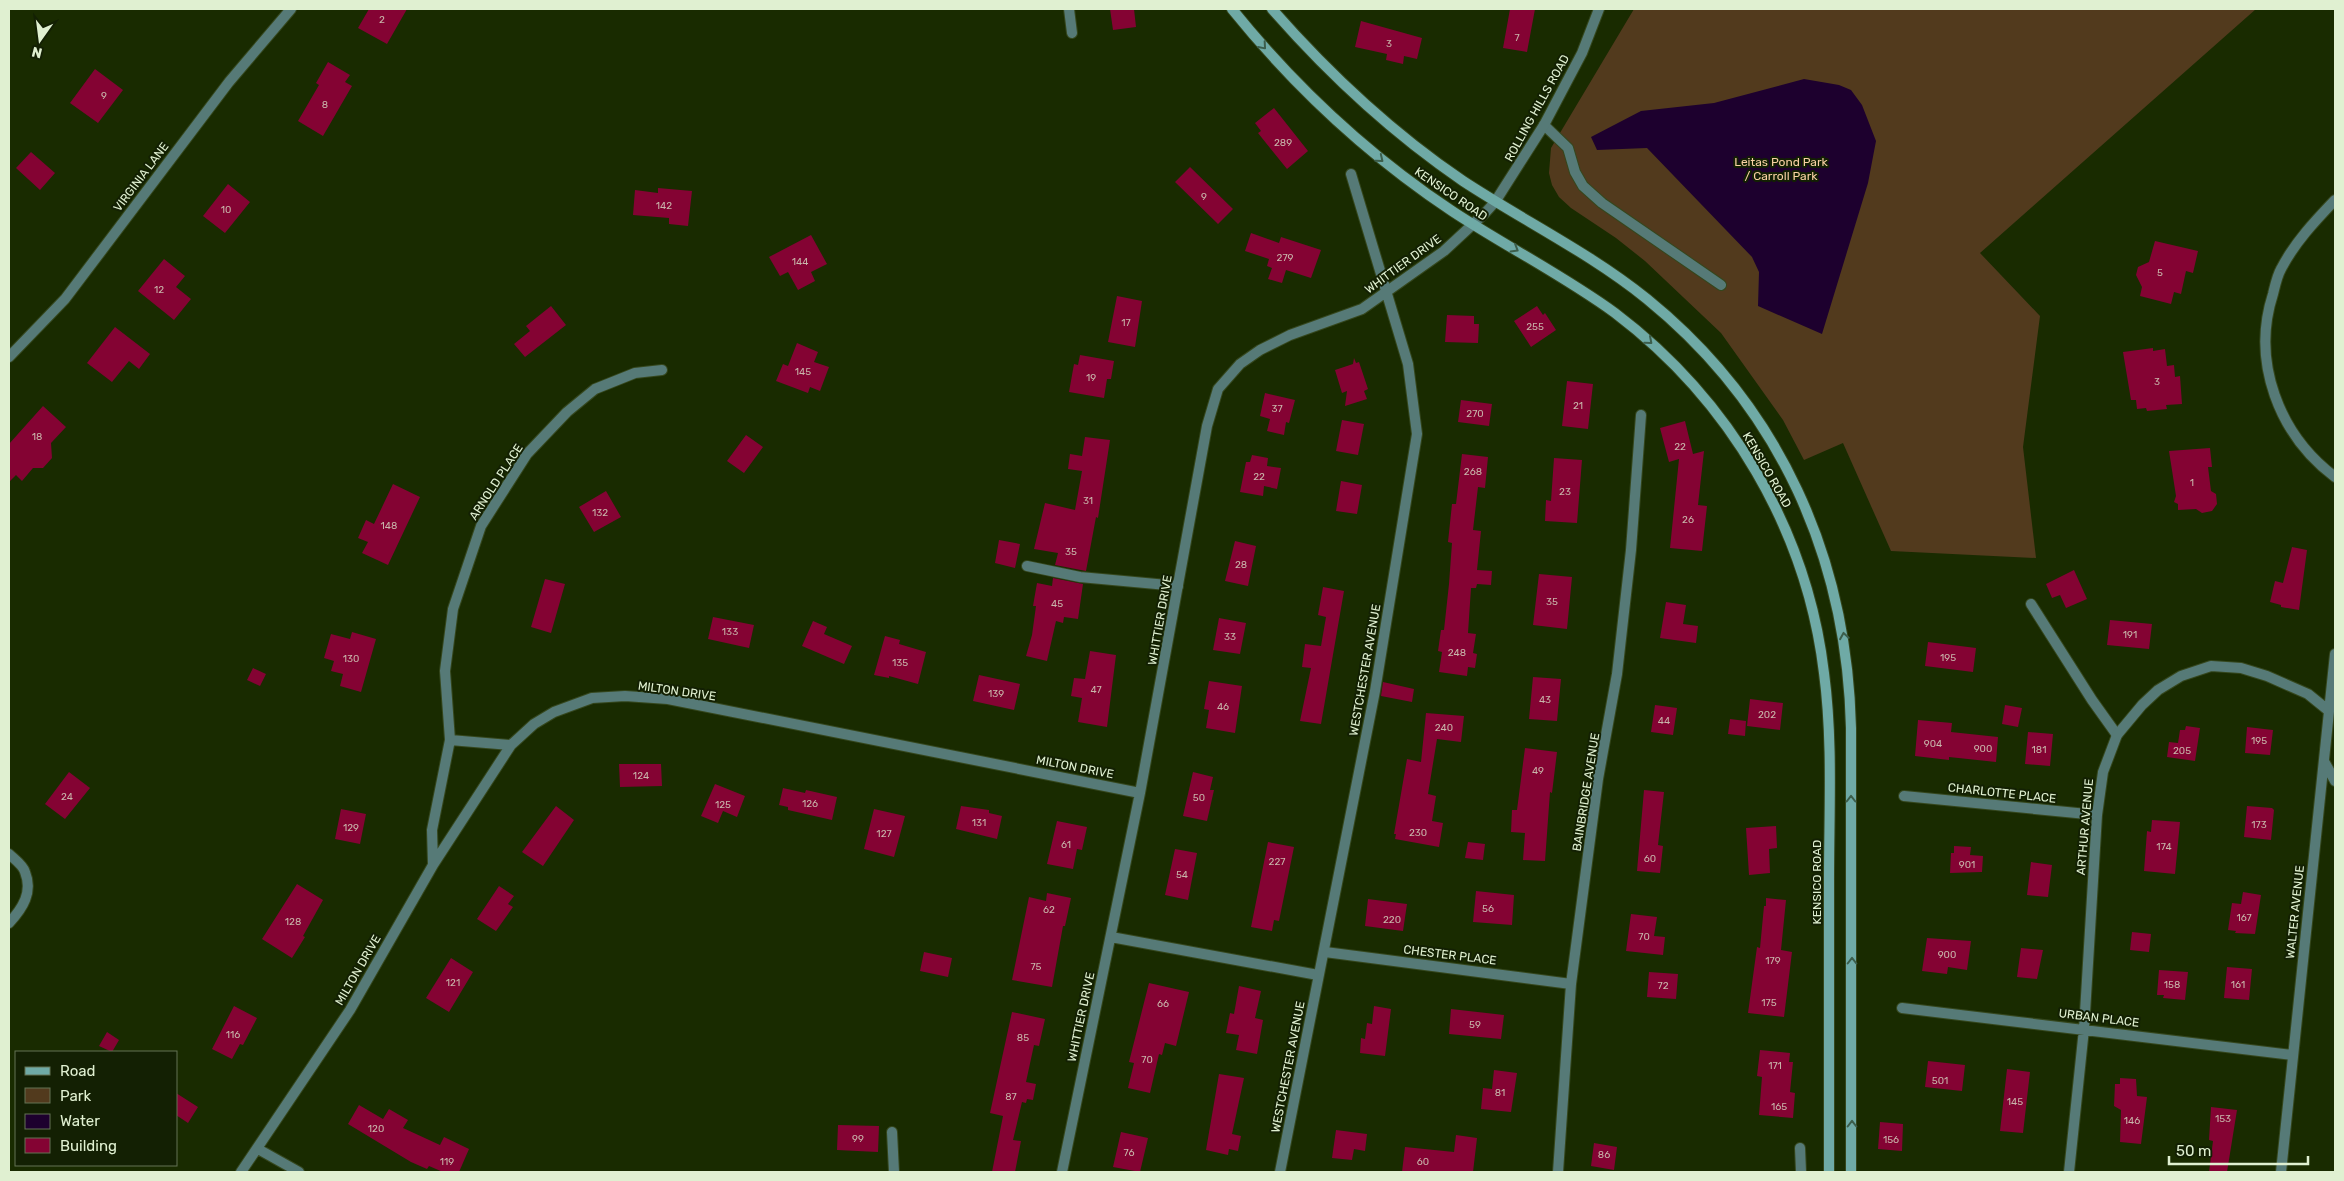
<svg xmlns="http://www.w3.org/2000/svg" width="2344" height="1181" viewBox="0 0 2344 1181" font-family="Rubik,sans-serif">
<style>
.green{fill:#523a1d}
.water{fill:#1d002e}
.building{fill:#840333}
.lines{fill:none;stroke-linecap:round;stroke-linejoin:round}
.lane-casing{stroke:#35471d;stroke-width:12}
.street-casing{stroke:#35471d;stroke-width:12}
.secondary-casing{stroke:#35471d;stroke-width:12}
.lane{stroke:#567a77;stroke-width:10}
.street{stroke:#567a77;stroke-width:10}
.secondary{stroke:#6faaa6;stroke-width:10}
.oneway{stroke:#3c5e4c}
.labels{text-anchor:middle;stroke-width:4;stroke-linejoin:round;paint-order:stroke}
.number-label{font-size:10px;fill:#c9b5aa}
.street-label{font-size:12px;fill:#e0f0d1;stroke:#132003}
.park-label{font-size:12px;fill:#f9d1a4;stroke:#132003}
</style>
<rect width="100%" height="100%" fill="#192b00"/>
<path class="green" d="M1634,9h622l-276,244 60,63 -17,131 13,111 -145,-7 -48,-108 -39,17 -21,-40 -62,-87 -76,-72 -29,-23 -45,-30 -12,-11 -7,-12 -3,-12 2,-25z"/>
<path class="water" d="M1804,79l35,6 12,5 11,15 14,36 -8,42 -46,151 -64,-28 1,-34 -7,-15 -105,-109 -50,2 -6,-13 50,-26 73,-8z"/>
<path class="building" d="M369,9h38l-20,35 -29,-16z
M1110,9h24l2,18 -23,3z
M1510,9h25l-8,43 -24,-4z
M1361,21l61,17 -5,21 -13,-3 -1,8 -17,-4 1,-6 -32,-7z
M328,62l22,13 -5,7 7,4 -29,50 -25,-15 21,-36 -3,-2z
M95,69l28,21 -25,33 -28,-20z
M1274,108l34,43 -21,18 -29,-36 3,-2 -6,-8z
M31,152l24,21 -15,17 -24,-22z
M1190,167l43,42 -15,15 -43,-42z
M228,184l22,18 -25,31 -22,-17z
M658,188l34,3 -4,35 -19,-2v-6l-36,-3 2,-25 23,3z
M1251,233l28,10 2,-6 40,13 -10,28 -25,-8 -4,13 -14,-4 4,-11 -5,-2 2,-7 -24,-8z
M811,235l16,29 -16,8 4,9 -17,9 -10,-18 -8,4 -11,-19z
M2155,241l43,10 -5,22 -7,-2 -5,23 -7,-2 -3,12 -31,-8 2,-9 -6,-12 2,-8 11,-5z
M164,259l21,17 -9,11 15,12 -17,21 -36,-29z
M1117,296l25,5 -7,46 -27,-5z
M551,306l15,19 -41,32 -11,-13 16,-13 -4,-5z
M1537,306l6,9 2,-2 11,17 -25,17 -17,-26z
M1447,315l27,1v8h5l-1,19 -33,-1z
M115,327l35,27 -11,15 -10,-8 -17,21 -25,-19z
M797,343l21,9 -4,10 15,5 -9,24 -10,-4 -2,6 -32,-12 7,-17 5,2z
M2153,348v3l12,-2 2,17 7,-1 1,12 5,-1 2,28 -16,1 1,4 -20,2 -1,-3 -9,1 -1,-9h-5l-8,-48z
M1080,355l34,6 -3,18h-4l-3,19 -35,-6 5,-28 4,1z
M1354,358l2,5 3,-1 9,27 -4,2 3,8 -22,7 2,-15 -5,2 -7,-23 18,-6z
M1567,381l26,3 -5,45 -26,-3z
M1265,393l30,7 -6,23 -3,-1 -2,13 -17,-4 3,-12 -10,-3z
M1461,400l31,4 -3,22 -31,-4z
M43,406l23,21 -15,16 1,15 -9,10h-10l-11,13 -6,-6 -7,7v-38z
M1342,420l22,4 -6,31 -22,-4z
M1685,421l8,33 11,-3 -6,54 9,1 -5,45 -32,-3 9,-89 -10,3 -9,-34z
M746,435l17,12 -19,26 -17,-12z
M1085,437l25,3 -12,78 -2,-1 -10,54 -31,-6 3,-12 -24,-4 11,-46 30,7 7,-39 -14,-2 2,-15 12,2z
M2210,448l2,19h-4l3,24 5,3 1,10 -5,7 -10,2 -6,-4 -18,1v-6l-4,-2 2,-6 -7,-45z
M1462,454l26,3 -3,31 -7,-1 -5,43 8,1 -4,39 15,1 -1,14 -14,-1 -1,4h-5l-3,45 8,1 -3,19 4,1 -2,14 -7,-1 -1,9 -28,-4 3,-20 -4,-1 3,-21h3l5,-46 3,-41 -4,-1 4,-38h4z
M1252,455l16,3 -1,8 14,2 -4,21 -13,-3 -1,10 -23,-4 6,-30h4z
M1554,458l28,2 -5,63 -32,-2 1,-21 5,1z
M1341,481l21,4 -5,29 -21,-3z
M393,484l27,13 -32,68 -26,-12 6,-11 -10,-4 8,-18 8,4z
M606,491l15,26 -27,15 -15,-25z
M999,540l21,4 -5,24 -20,-5z
M1235,541l21,5 -8,40 -23,-5z
M2292,547l15,3 -8,60 -18,-3v-2l-11,-3 5,-21 8,2z
M2074,570l13,29 -21,9 -6,-13 -8,3 -6,-14z
M1539,574l33,3 -5,52 -34,-4z
M1053,578l30,6 -5,35 -14,-2 -1,6 -7,-2 -9,40 -21,-5 6,-21 4,-29h-3l4,-23 15,3z
M545,579l20,5 -14,49 -20,-6z
M1323,587l21,4 -23,133 -21,-3 11,-53 -9,-1 3,-23 16,2 5,-29 -8,-2z
M1666,602l20,3 -3,19 15,2 -2,17 -36,-5z
M713,617l41,8 -5,23 -41,-9z
M1219,618l27,5 -6,31 -27,-4z
M2110,620l42,4 -3,25 -42,-4z
M813,621l14,6 -3,7 28,12 -8,18 -42,-18z
M352,632l24,7 -15,53 -21,-6 3,-12 -12,-3 3,-10 -10,-3 7,-24 19,5z
M885,636l15,4 -1,4 27,8 -8,32 -29,-8v2l-15,-3z
M1928,642l48,6 -3,24 -48,-6z
M1090,651l26,4 -9,72 -29,-5 4,-24 -11,-2 3,-18 11,1z
M253,668l13,6 -6,12 -13,-6z
M979,675l41,9 -6,26 -41,-9z
M1533,677l28,2 -4,42 -28,-2z
M1209,681l33,5 -7,47 -29,-5 3,-18 -5,-1z
M1383,682l31,7 -2,13 -31,-6z
M1750,699l33,4 -3,27 -33,-4z
M1655,705l22,3 -4,27 -22,-3z
M2005,705l17,3 -4,19 -16,-3z
M1426,713l38,3 -3,26 -24,-3 -9,55 8,2 -4,25 11,2 -4,24 -44,-8 1,-5h-2l13,-75 14,3z
M1730,719l16,2 -1,15 -17,-2z
M1918,720l34,3 -1,9 47,5 -2,25 -47,-5v3l-34,-4z
M2186,726l14,2 -5,33 -28,-4 2,-15 9,1 2,-13h5z
M2247,727l26,3 -3,25 -25,-2z
M2028,732l25,2 -3,32 -25,-2z
M1525,748l32,4 -5,41 -2,-1 -5,69 -22,-1 2,-27 -14,-1 1,-22h5z
M619,764h42l1,22 -42,1z
M69,772l21,16 -25,31 -20,-15z
M1193,772l20,5 -3,13h4l-7,31 -24,-5z
M715,784l30,12 -8,21 -14,-6 -5,12 -17,-7z
M783,788l22,5 1,-3 31,7 -5,23 -44,-10v-3l-9,-2z
M1644,790l20,2 -6,53 5,1 -3,27 -23,-2z
M556,806l18,14 -31,46 -21,-14z
M961,806l28,4v3l13,3 -5,23 -41,-10z
M2247,806l25,2 2,2 -3,30 -27,-3z
M341,809l25,5 -6,30 -25,-5z
M874,809l31,7 -11,41 -30,-8z
M2152,820l28,2 -5,52 -31,-3 3,-40 4,1z
M1057,821l30,6 -5,23 -5,-1 -4,20 -26,-5z
M1776,826l1,22 -8,1 1,24 -21,2 -3,-47z
M1268,842l26,5 -15,74 -5,-1 -2,11 -21,-4z
M1468,842l17,2 -2,16 -18,-2z
M1954,846l17,1 -1,8 13,1 -1,16 -32,1 1,-20h3z
M1175,849l22,4 -9,47 -23,-5z
M2031,862l21,3 -4,32 -21,-2z
M297,884l26,16 -20,36 2,1 -13,21 -30,-19z
M499,886l15,10 -6,8 5,3 -17,24 -19,-12z
M1476,891l38,4 -2,30 -39,-3z
M2243,892l18,3 -6,39 -20,-1 1,-2 -8,-1 4,-27 9,1z
M1047,893l24,5 -6,28h-2l-11,61 -40,-7 17,-83 17,4z
M1766,898l20,2 -5,50 11,2 -8,65 -36,-4 9,-66 3,1 4,-42h2z
M1368,899l39,5 -4,27 -38,-5z
M1631,914l26,3 -3,19 11,1 -2,18 -37,-4z
M2132,932l19,2 -2,18 -19,-2z
M1927,938l44,3 -4,29 -19,-3 -1,7 -25,-3z
M2021,948l22,2 -6,29 -20,-2z
M924,952l28,6 -4,19 -28,-6z
M451,958l22,14 -24,40 -23,-14z
M2227,967l25,2 -3,31 -25,-2z
M2159,970l29,2 -3,28 -22,-2 1,-3h-7z
M1649,972l29,2 -2,25 -29,-2z
M1149,983l40,9 -13,54 -11,-3 -3,12 -3,-1 -9,39 -22,-5 6,-25 -5,-1z
M1239,986l22,5 -6,27 8,2 -6,34 -21,-4 3,-15 -13,-2 4,-20 4,1z
M234,1006l23,12 -14,27 -3,-1 -8,15 -20,-10z
M1374,1006l17,3 -6,47 -25,-3 1,-15 4,1 2,-16 5,1z
M1451,1009l53,6 -3,24 -52,-5z
M1012,1012l33,7 -6,27 -5,-1 -8,37 10,2 -3,16 -6,-1 -1,4 -4,-1 -9,38 8,1 -6,31h-23l11,-56 -13,-3z
M107,1032l12,8 -7,12 -13,-6z
M1760,1050l30,3 -1,9h4l-3,30 5,1 -2,25 -34,-3 3,-38 -5,-1z
M1928,1061l37,4 -3,26 -37,-4z
M2007,1069l23,3 -7,61 -23,-2z
M1494,1070l23,3 -6,39 -30,-3 2,-21 9,1z
M1219,1074l25,4 -12,56 9,2 -3,15 -9,-2 -1,6 -22,-5z
M2120,1078l16,1 1,17 10,1 -6,47 -21,-2 1,-32 -7,-4 1,-22h5z
M176,1093l22,14 -10,16 -12,-8z
M359,1105l24,14 6,-10 19,11 -5,8 37,17 4,-8 25,12 -10,23h-16l-14,-6 -2,3 -16,-7 -63,-38z
M2211,1107l26,3 -10,62h-18l4,-31 -4,-1z
M1880,1122l23,2 -1,27 -24,-2z
M838,1125l41,1 -1,26 -41,-2z
M1336,1130l31,4 -2,17 -11,-2 -2,11 -20,-2z
M1121,1132l27,6 -8,34 -27,-5z
M1456,1135l21,3 -4,34h-71l3,-25 49,5z
M1594,1143l23,4 -3,23 -23,-4z"/>
<g class="lines">
<g class="lane-casing">
<path id="lane" d="M1544,125l24,23 7,24 8,14 19,17 119,82
M1027,566l53,11 98,9
M2031,604l61,96 25,35
M9,854c5,5 14,11 16,18 8,20 -2,36 -16,51
M892,1132l2,40
M1800,1148l1,24"/>
</g>
<g class="street-casing">
<path id="street" d="M1069,9l3,24
M2335,200c-20,21 -40,42 -54,69 -4,7 -6,17 -8,25 -22,68 6,141 62,183
M9,357l56,-58 164,-217 62,-73
M450,740l61,5
M2325,763l10,18
M1904,796l193,19
M433,865l-1,-35 18,-90 -5,-69 8,-62 28,-83 46,-72 40,-42 28,-23 40,-16 27,-3
M1111,937l207,38
M1325,952l246,32
M1902,1008l390,47
M258,1149l41,23
M241,1172l109,-162 83,-145 78,-120 23,-21 20,-12 38,-14 33,-2 43,3 472,94
M1062,1172l78,-379 67,-367 11,-37 22,-25 20,-14 30,-15 72,-26 82,-58 41,-38 10,-11 49,-77 38,-72 17,-44
M1280,1172l95,-481 42,-257 -9,-70 -57,-190
M1558,1172l13,-188 27,-205 19,-105 14,-124 10,-135
M2069,1172l15,-143 13,-214 6,-43 14,-37 25,-30 16,-15 23,-14 30,-10 30,2 26,8 41,18 21,17
M2281,1172l54,-518"/>
</g>
<g class="secondary-casing">
<path id="secondary" d="M1232,9c63,78 136,146 220,202 53,35 111,64 163,102 115,87 192,217 209,360 9,68 5,138 5,207 0,97 0,195 0,292
M1272,9c57,65 119,123 191,172 61,40 127,72 184,118 133,108 200,259 204,429v444"/>
</g>
<use href="#lane" class="lane"/>
<use href="#street" class="street"/>
<use href="#secondary" class="secondary"/>
</g>
<defs><path id="oneway-chevron" d="M-2-3.5L2.5 0L-2 3.5" fill="none" stroke-width="1.6" stroke-linecap="round" stroke-linejoin="round" transform="scale(1.25)"/></defs>
<g class="oneway">
<use href="#oneway-chevron" transform="translate(1263 46) rotate(49)"/>
<use href="#oneway-chevron" transform="translate(1380 159) rotate(39)"/>
<use href="#oneway-chevron" transform="translate(1515 249) rotate(31)"/>
<use href="#oneway-chevron" transform="translate(1649 341) rotate(41)"/>
<use href="#oneway-chevron" transform="translate(1844 636) rotate(-99)"/>
<use href="#oneway-chevron" transform="translate(1851 799) rotate(-90)"/>
<use href="#oneway-chevron" transform="translate(1852 961) rotate(-90)"/>
<use href="#oneway-chevron" transform="translate(1852 1124) rotate(-90)"/>
</g>
<g class="labels">
<g class="number-label">
<text x="382" y="23">2</text>
<text x="1517" y="41">7</text>
<text x="1389" y="47">3</text>
<text x="104" y="99">9</text>
<text x="325" y="108">8</text>
<text x="1283" y="146">289</text>
<text x="1204" y="200">9</text>
<text x="664" y="209">142</text>
<text x="226" y="213">10</text>
<text x="1285" y="261">279</text>
<text x="800" y="265">144</text>
<text x="2160" y="276">5</text>
<text x="159" y="293">12</text>
<text x="1126" y="326">17</text>
<text x="1535" y="330">255</text>
<text x="803" y="375">145</text>
<text x="1091" y="381">19</text>
<text x="2157" y="385">3</text>
<text x="1578" y="409">21</text>
<text x="1277" y="412">37</text>
<text x="1475" y="417">270</text>
<text x="37" y="440">18</text>
<text x="1680" y="450">22</text>
<text x="1473" y="475">268</text>
<text x="1259" y="480">22</text>
<text x="2192" y="486">1</text>
<text x="1565" y="495">23</text>
<text x="1088" y="504">31</text>
<text x="600" y="516">132</text>
<text x="1688" y="523">26</text>
<text x="389" y="529">148</text>
<text x="1071" y="555">35</text>
<text x="1241" y="568">28</text>
<text x="1552" y="605">35</text>
<text x="1057" y="607">45</text>
<text x="730" y="635">133</text>
<text x="2130" y="638">191</text>
<text x="1230" y="640">33</text>
<text x="1457" y="656">248</text>
<text x="1948" y="661">195</text>
<text x="351" y="662">130</text>
<text x="900" y="666">135</text>
<text x="1096" y="693">47</text>
<text x="996" y="697">139</text>
<text x="1545" y="703">43</text>
<text x="1223" y="710">46</text>
<text x="1767" y="718">202</text>
<text x="1664" y="724">44</text>
<text x="1444" y="731">240</text>
<text x="2259" y="744">195</text>
<text x="1933" y="747">904</text>
<text x="1983" y="752">900</text>
<text x="2039" y="753">181</text>
<text x="2182" y="754">205</text>
<text x="1538" y="774">49</text>
<text x="641" y="779">124</text>
<text x="67" y="800">24</text>
<text x="1199" y="801">50</text>
<text x="810" y="807">126</text>
<text x="723" y="808">125</text>
<text x="979" y="826">131</text>
<text x="2259" y="828">173</text>
<text x="351" y="831">129</text>
<text x="1418" y="836">230</text>
<text x="884" y="837">127</text>
<text x="1066" y="848">61</text>
<text x="2164" y="850">174</text>
<text x="1650" y="862">60</text>
<text x="1277" y="865">227</text>
<text x="1967" y="868">901</text>
<text x="1182" y="878">54</text>
<text x="1488" y="912">56</text>
<text x="1049" y="913">62</text>
<text x="2244" y="921">167</text>
<text x="1392" y="923">220</text>
<text x="293" y="925">128</text>
<text x="1644" y="940">70</text>
<text x="1947" y="958">900</text>
<text x="1773" y="964">179</text>
<text x="1036" y="970">75</text>
<text x="453" y="986">121</text>
<text x="2172" y="988">158</text>
<text x="2238" y="988">161</text>
<text x="1663" y="989">72</text>
<text x="1769" y="1006">175</text>
<text x="1163" y="1007">66</text>
<text x="1475" y="1028">59</text>
<text x="233" y="1038">116</text>
<text x="1023" y="1041">85</text>
<text x="1147" y="1063">70</text>
<text x="1775" y="1069">171</text>
<text x="1940" y="1084">501</text>
<text x="1500" y="1096">81</text>
<text x="1011" y="1100">87</text>
<text x="2015" y="1105">145</text>
<text x="1779" y="1110">165</text>
<text x="2223" y="1122">153</text>
<text x="2132" y="1124">146</text>
<text x="376" y="1132">120</text>
<text x="858" y="1142">99</text>
<text x="1891" y="1143">156</text>
<text x="1129" y="1156">76</text>
<text x="1604" y="1158">86</text>
<text x="447" y="1165">119</text>
<text x="1423" y="1165">60</text>
</g>
<g class="street-label">
<text transform="translate(1537 108) rotate(-61)" y="4">ROLLING HILLS ROAD</text>
<text transform="translate(141 177) rotate(-53)" y="4">VIRGINIA LANE</text>
<text transform="translate(1451 194) rotate(34)" y="4">KENSICO ROAD</text>
<text transform="translate(1403 264) rotate(-36)" y="4">WHITTIER DRIVE</text>
<text transform="translate(1767 470) rotate(60)" y="4">KENSICO ROAD</text>
<text transform="translate(496 482) rotate(-57)" y="4">ARNOLD PLACE</text>
<text transform="translate(1160 620) rotate(-80)" y="4">WHITTIER DRIVE</text>
<text transform="translate(1365 670) rotate(-80)" y="4">WESTCHESTER AVENUE</text>
<text transform="translate(677 691) rotate(8)" y="4">MILTON DRIVE</text>
<text transform="translate(1075 767) rotate(11)" y="4">MILTON DRIVE</text>
<text transform="translate(1586 792) rotate(-81)" y="4">BAINBRIDGE AVENUE</text>
<text transform="translate(2002 793) rotate(6)" y="4">CHARLOTTE PLACE</text>
<text transform="translate(2085 827) rotate(-85)" y="4">ARTHUR AVENUE</text>
<text transform="translate(1817 882) rotate(-90)" y="4">KENSICO ROAD</text>
<text transform="translate(2295 912) rotate(-84)" y="4">WALTER AVENUE</text>
<text transform="translate(1450 955) rotate(7)" y="4">CHESTER PLACE</text>
<text transform="translate(358 970) rotate(-60)" y="4">MILTON DRIVE</text>
<text transform="translate(1081 1017) rotate(-78)" y="4">WHITTIER DRIVE</text>
<text transform="translate(2099 1018) rotate(7)" y="4">URBAN PLACE</text>
<text transform="translate(1288 1067) rotate(-79)" y="4">WESTCHESTER AVENUE</text>
</g>
<g class="park-label">
<text x="1781" y="166">Leitas Pond Park<tspan x="1781" dy="14">/ Carroll Park</tspan></text>
</g>
</g>
<rect width="2344" height="1181" fill="none" stroke="#e0f0d1" stroke-width="20"/>
<rect x="15" y="1051" width="162" height="115" fill="#132003" stroke="#657355"/>
<rect x="25" y="1067" width="25" height="8" fill="#6faaa6" stroke="#657355"/>
<text x="60" y="1076" font-size="15" fill="#e0f0d1">Road</text>
<rect x="25" y="1088" width="25" height="15" fill="#523a1d" stroke="#657355"/>
<text x="60" y="1101" font-size="15" fill="#e0f0d1">Park</text>
<rect x="25" y="1114" width="25" height="15" fill="#1d002e" stroke="#657355"/>
<text x="60" y="1126" font-size="15" fill="#e0f0d1">Water</text>
<rect x="25" y="1138" width="25" height="15" fill="#840333" stroke="#657355"/>
<text x="60" y="1151" font-size="15" fill="#e0f0d1">Building</text>
<g transform="translate(40 40) rotate(194)" stroke="#132003" stroke-width="4" paint-order="stroke">
<path d="M0-4L9 19L0 12L-9 19Z" fill="#e0f0d1"/>
<text y="-8" font-size="14" font-weight="bold" text-anchor="middle" fill="#e0f0d1">N</text>
</g>
<path d="M2169 1156v8h139v-8" fill="none" stroke="#e0f0d1" stroke-width="2.5"/>
<text x="2176" y="1156" font-size="15" fill="#e0f0d1" stroke="#132003" stroke-width="4" paint-order="stroke">50 m</text>
</svg>
